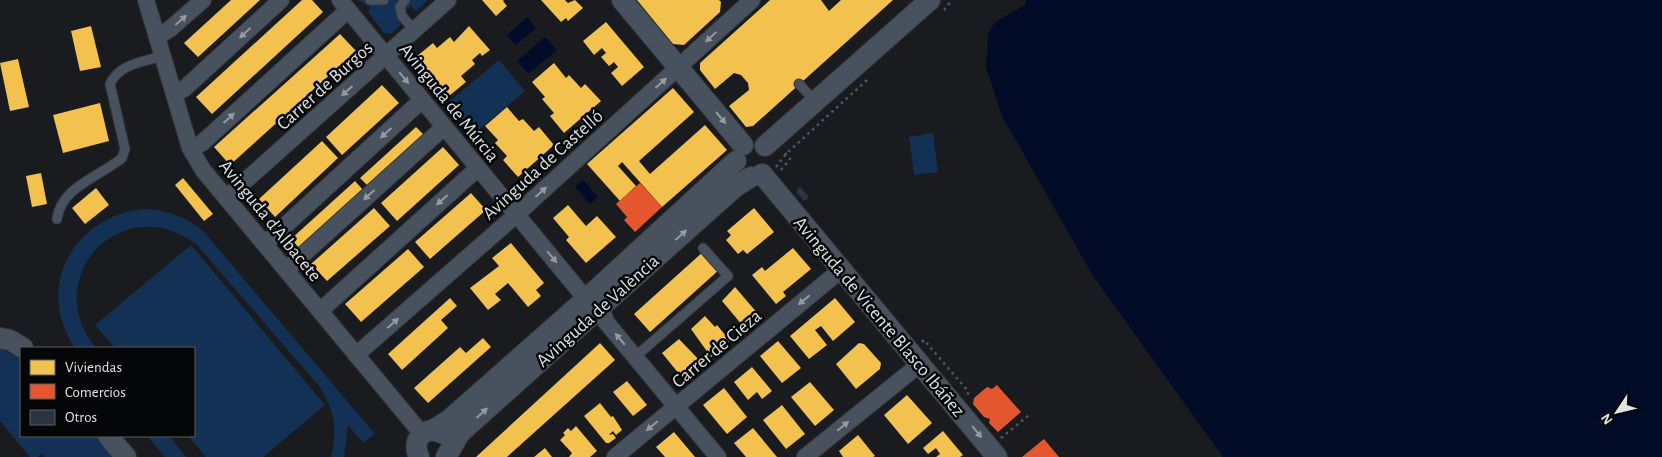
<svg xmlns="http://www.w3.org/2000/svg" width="1662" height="457" viewBox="0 0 1662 457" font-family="'Alegreya Sans',sans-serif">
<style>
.green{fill:#133055}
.water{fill:#020c28}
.homes{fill:#f2c14e}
.shops{fill:#e4572e}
.building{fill:#2b3542}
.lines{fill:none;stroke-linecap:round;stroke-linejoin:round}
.service-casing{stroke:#363739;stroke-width:11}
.minor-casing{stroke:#363739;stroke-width:18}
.tertiary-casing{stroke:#363739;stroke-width:22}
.path{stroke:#515760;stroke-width:2.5;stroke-dasharray:2.5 4;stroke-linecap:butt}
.service{stroke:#48515e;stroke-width:9}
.minor{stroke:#48515e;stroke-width:16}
.tertiary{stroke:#48515e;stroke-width:20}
.oneway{fill:#949aa2}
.labels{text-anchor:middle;stroke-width:5;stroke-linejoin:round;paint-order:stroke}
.street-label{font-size:19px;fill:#e0e3e6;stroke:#050607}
</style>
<rect width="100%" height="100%" fill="#191b1e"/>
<path class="green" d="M357,0h71l-12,11 -5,-5 -14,12 4,6 -10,10 -7,-1 -16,-21 2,-5z
M499,60l26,31 -54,45 -26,-31z
M933,133l5,39 -24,3 -5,-38z
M143,209c24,1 43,7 61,23l171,202 -12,9 -15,-18 -4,32h-13c7,-26 3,-48 -12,-71l-123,-142c-74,-55 -158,34 -100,104h-21c-41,-60 -2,-131 68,-139z
M191,245l134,160 -62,52h-57l-18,-21h6v-88h-79l-20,-23z
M0,348l21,11v77h78l17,21h-71l-3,-3 -4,3h-8l-30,-36z
M147,436h22l17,21h-21z"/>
<path class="water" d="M1026,0h636v457h-439l-130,-181 -91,-160 -16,-49 2,-33 7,-12 30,-17z
M527,17l9,11 -20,17 -9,-10z
M545,37l12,13 -29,24 -11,-13z
M583,180l15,17 -8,7 -15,-17z"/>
<path class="homes" d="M231,0h29l-62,57 -14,-14z
M302,0h10l11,12 -111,102 -16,-17z
M482,0h22l-1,1 4,5 -11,10z
M541,0h24l3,3 7,-3 8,8 -15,13 -2,-3 -5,4z
M637,0h82l2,2 -1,10 -36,33 -11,-1z
M770,0h51l8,11 12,-11h52l-140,126 -7,1 -17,-21 20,-16 -1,-7 -7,-8 -7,-2 -19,16 -15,-19v-7z
M606,22l38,45 -22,19 -11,-13 7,-6 -4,-5 -5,4 -8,-9 5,-4 -4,-5 -8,7 -11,-14z
M91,26l10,41 -21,4 -9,-40z
M469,26l21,24 -8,6 -2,-3 -8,7 3,4 -14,12 5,6 -17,14 -33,-39 17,-14 4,5 13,-11 4,5z
M340,34l16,17 -126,114 -16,-18z
M18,59l11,48 -19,4 -10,-48z
M554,63l12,15 3,-3 12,13 4,-4 16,17 -37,32 -14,-17 4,-3 -12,-14 3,-2 -13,-15z
M382,85l17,18 -57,52 -16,-18z
M673,88l21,24 -55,49 11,13 55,-49 22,25 -65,57 -40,-45 -4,4 18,20 -16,15 -33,-37z
M100,103l9,38 -46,12 -10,-38z
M507,107l12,14 4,-2 11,12 5,-4 15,18 -36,32 -15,-17 4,-4 -12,-13 3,-3 -13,-14z
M416,127l8,8 -56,51 -8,-8z
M322,141l16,17 -63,59 -16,-18z
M443,147l16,18 -62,56 -16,-18z
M41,173l6,31 -15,3 -6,-31z
M183,178l30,36 -9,7 -29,-36z
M355,181l8,9 -64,58 -8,-9z
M96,188l13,17 -24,19 -13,-16z
M471,193l15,17 -56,49 -15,-17z
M568,205l18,21 11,-10 19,21 -30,26 -20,-23 3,-3 -16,-19z
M374,208l16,18 -63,55 -16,-17z
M754,208l20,24 -27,22 -4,-4 -5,4 -12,-14 5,-5 -4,-4z
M511,243l33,40 -8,7 5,6 -13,11 -20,-24 -13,11 6,6 -13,10 -18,-22 29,-22 -7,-8z
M793,248l18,21 -28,23 3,4 -10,8 -24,-29 10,-8 3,4z
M408,249l16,18 -63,55 -16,-18z
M704,251l16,18 -70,63 -16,-18z
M735,287l24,28 -16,11 -21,-25z
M450,298l7,8 -16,14 7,8 -46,42 -14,-16z
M835,298l20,24 -22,19 -12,-15 -6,4 12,15 -18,14 -19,-23z
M705,316l10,11 2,-2 13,16 -19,16 -20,-28z
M483,338l8,9 -63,56 -14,-15 46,-41 6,6z
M679,339l24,25 -19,16 -22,-27z
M778,341l23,27 -19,15 -22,-27z
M600,343l15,17 -108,97h-31z
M859,343l5,1 17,19 -1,6 -24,20 -20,-25z
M752,367l20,24 -10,8 -5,-7 -9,8 -14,-18z
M627,381l20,24 -14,11 -20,-24z
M810,382l24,28 -19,16 -24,-29z
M724,388l23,29 -20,17 -24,-29z
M907,395l25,28 -24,21 -24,-29z
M600,403l11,14 2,-1 9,14 -6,5 -3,-4 -4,4 4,-1 3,4 -7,5h-3l-22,-27z
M782,405l23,29 -19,15 -23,-29z
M576,426l21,25 -7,6h-21l3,-4 -12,-13 5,-5 -2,-2 5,-5 3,3z
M753,428l24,29h-31l-12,-14z
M943,431l20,24 -3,2h-24l4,-3 -4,-6 -8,6 -5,-6z
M674,432l21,25h-30l-9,-10z
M858,435l17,21 -2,1h-30l-4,-6z
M545,448l7,9h-18z"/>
<path class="shops" d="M640,183l22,24 -27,25 -11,-12 3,-3 -11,-13z
M997,385l24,27 -23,20 -9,-9 1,-4 -6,-2 -11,-13 1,-6 13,-11 5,2z
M1044,439l15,18h-37z"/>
<path class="building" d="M800,187l9,10 -5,4 -8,-10z"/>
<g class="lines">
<g class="service-casing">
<path id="service" d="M370,0h14
M405,0l-5,7 2,9 12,14
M799,84l16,17
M57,219c4,-32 42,-42 65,-61l3,-9 -15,-65c9,-20 33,-22 52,-28
M635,357l93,-81 -25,-28"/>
</g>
<g class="minor-casing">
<path id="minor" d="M146,0l44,148 13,22 219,264
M340,0l246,299
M157,37l13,-8 33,-29
M174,94l10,-5 97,-89
M190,148l12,-5 146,-133
M226,198l222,-198
M265,244l157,-144
M286,270l158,-143
M601,306l5,16 112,135
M320,311l158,-143
M356,355l161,-141 235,-214
M615,457l227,-188
M805,457l115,-93"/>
</g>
<g class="tertiary-casing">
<path id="tertiary" d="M622,0l121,145
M765,146l165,-146
M762,174l235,283
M0,338l10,2 13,8
M433,430l16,-10 137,-121 150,-138
M108,436l18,21
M419,457c-6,-14 -1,-25 14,-27l11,4
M446,457l14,-24 275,-246 16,-10"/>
</g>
<path class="path" d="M944,10l8,-10
M776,167l10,-13 82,-75
M781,170l9,-11 -5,-6
M922,342l2,-2 44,51v4
M1001,438l28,-23"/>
<use href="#service" class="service"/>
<use href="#minor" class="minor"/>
<use href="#tertiary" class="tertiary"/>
</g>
<defs><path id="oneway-solid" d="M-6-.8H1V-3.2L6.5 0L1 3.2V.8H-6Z" transform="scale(1.25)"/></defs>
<g class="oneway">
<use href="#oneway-solid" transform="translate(181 20) rotate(-41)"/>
<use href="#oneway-solid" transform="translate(245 33) rotate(137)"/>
<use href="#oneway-solid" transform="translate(711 37) rotate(137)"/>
<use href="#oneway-solid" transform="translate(404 78) rotate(51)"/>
<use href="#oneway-solid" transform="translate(661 83) rotate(-42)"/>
<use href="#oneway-solid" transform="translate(347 91) rotate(138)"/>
<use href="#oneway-solid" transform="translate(229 118) rotate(-42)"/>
<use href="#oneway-solid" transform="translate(721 118) rotate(50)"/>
<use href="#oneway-solid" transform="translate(386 133) rotate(138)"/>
<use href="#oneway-solid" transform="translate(541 192) rotate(-42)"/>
<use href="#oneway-solid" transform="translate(369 195) rotate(138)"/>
<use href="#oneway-solid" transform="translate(442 200) rotate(138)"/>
<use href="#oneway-solid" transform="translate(681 235) rotate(-42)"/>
<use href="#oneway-solid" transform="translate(552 257) rotate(50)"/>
<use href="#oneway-solid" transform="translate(804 300) rotate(140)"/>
<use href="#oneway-solid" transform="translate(393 323) rotate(-41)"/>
<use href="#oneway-solid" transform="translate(620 339) rotate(-130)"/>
<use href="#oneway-solid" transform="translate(482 413) rotate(-42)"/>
<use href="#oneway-solid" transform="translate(652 426) rotate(140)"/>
<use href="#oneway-solid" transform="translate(843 426) rotate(-39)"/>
<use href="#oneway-solid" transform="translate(977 432) rotate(51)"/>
</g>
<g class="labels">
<g class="street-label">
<text transform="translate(324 85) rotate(-42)" y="7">Carrer de Burgos</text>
<text transform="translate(450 102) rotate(51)" y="7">Avinguda de Múrcia</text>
<text transform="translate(542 164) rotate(-42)" y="7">Avinguda de Castelló</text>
<text transform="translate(271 220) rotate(51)" y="7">Avinguda d'Albacete</text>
<text transform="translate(597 310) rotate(-42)" y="7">Avinguda de València</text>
<text transform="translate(880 316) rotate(50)" y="7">Avinguda de Vicente Blasco Ibáñez</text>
<text transform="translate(716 348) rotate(-40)" y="7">Carrer de Cieza</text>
</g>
</g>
<rect x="20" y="347" width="175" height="90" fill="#050607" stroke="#5d5e60"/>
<rect x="30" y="360" width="25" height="15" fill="#f2c14e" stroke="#5d5e60"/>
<text x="65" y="372" font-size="15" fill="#e0e3e6">Viviendas</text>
<rect x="30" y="384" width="25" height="15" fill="#e4572e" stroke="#5d5e60"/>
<text x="65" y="397" font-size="15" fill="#e0e3e6">Comercios</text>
<rect x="30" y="410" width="25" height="15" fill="#2b3542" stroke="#5d5e60"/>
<text x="65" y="422" font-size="15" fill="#e0e3e6">Otros</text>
<g transform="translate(1617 412) rotate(235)" stroke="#050607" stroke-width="4" paint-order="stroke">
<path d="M0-4L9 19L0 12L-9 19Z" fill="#e0e3e6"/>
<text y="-8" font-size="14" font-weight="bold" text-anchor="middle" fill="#e0e3e6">N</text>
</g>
</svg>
